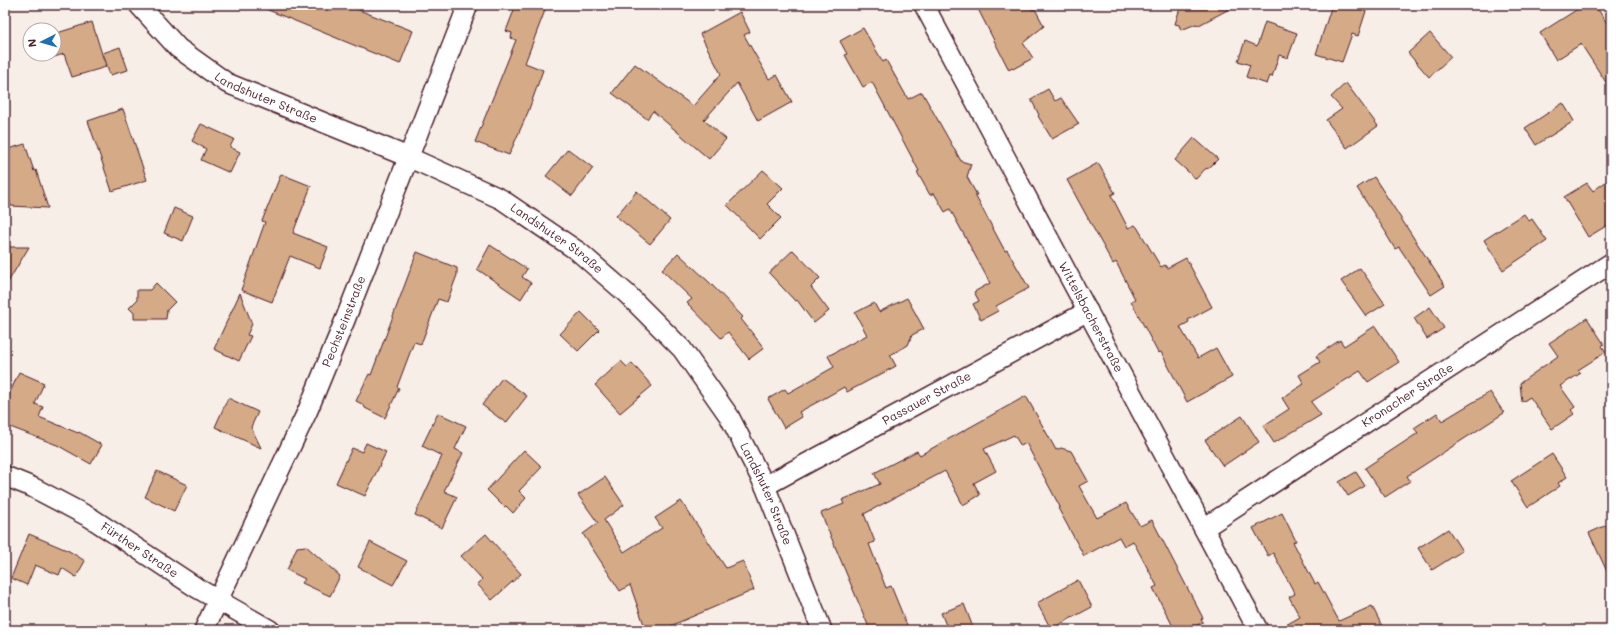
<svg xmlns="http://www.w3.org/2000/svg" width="1616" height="635" viewBox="0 0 1616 635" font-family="Mali,sans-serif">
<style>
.building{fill:#d5aa86;stroke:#4a1f2b}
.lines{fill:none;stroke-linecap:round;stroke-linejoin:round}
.street-casing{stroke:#4a1f2b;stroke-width:22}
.street{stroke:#fff;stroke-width:19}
.labels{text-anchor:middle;stroke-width:3.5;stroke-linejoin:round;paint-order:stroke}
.street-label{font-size:12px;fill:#4a1f2b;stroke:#fff}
</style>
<rect width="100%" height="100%" fill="#f7eee7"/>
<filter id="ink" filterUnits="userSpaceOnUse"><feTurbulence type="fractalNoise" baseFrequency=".025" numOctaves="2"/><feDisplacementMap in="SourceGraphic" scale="8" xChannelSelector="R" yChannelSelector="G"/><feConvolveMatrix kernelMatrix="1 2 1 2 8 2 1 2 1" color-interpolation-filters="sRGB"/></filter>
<g filter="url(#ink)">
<path class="building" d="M256,5h90l67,26 -13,33z
M516,5h31l-22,58 18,7 -15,42 -19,43 -34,-13 41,-102 -5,-2 1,-5 -6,-2z
M976,5h53l3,5 3,-1 9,17 -21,17 10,15 -20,11 -1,-1 -3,2z
M1181,5h56l-38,20 -3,-1 -15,6 -2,-5 -4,-1z
M1332,5h36l-10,31 -6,-2 -10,28 -26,-8z
M1584,5h11l16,24v61l-30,-46 -25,16 -16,-27z
M740,12l10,20 -6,3 25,44 8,-4 15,27 -34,19 -21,-38 -33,37 22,19 -17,20 -56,-48 -6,8 -35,-26 23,-29 58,42 28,-32 -21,-40z
M92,22l14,45 -34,10 -8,-23 -10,3v-23z
M1265,22l32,11 -9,25 -9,-3 -7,22 -2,-1 -3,8 -21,-7 4,-12 -12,-4 7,-20 12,5z
M863,28l20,34 3,-2 22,39 14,-7 39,69 10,3 -4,13 10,18h-2l30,56 2,-1 22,38 -33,18 2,5 -17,9 -8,-16 6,-3 -5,-9 16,-9 -40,-74 -5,3 -11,-19 -4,2 -13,-23 2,-1 -47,-89 -9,5 -18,-32 2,-1 -7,-13z
M1430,33l21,24 -22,20 -21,-24z
M120,47l8,23 -18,5 -7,-22z
M1346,83l32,43 -31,22 -21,-28 16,-11 -11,-12z
M1048,89l7,12 6,-3 18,26 -27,15 -14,-23 1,-1 -8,-16z
M1563,103l11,18 -38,24 -11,-17z
M123,109l24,71 -35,11 -24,-70z
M201,124l33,15 -4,8 10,5 -10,21 -29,-13 5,-11 -14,-8z
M1194,138l24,21 -9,9 -4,1 -9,10 -21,-19z
M25,144l9,27 2,-1 12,38 -37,-2 -6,-19v-37z
M568,149l25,19 -21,28 -26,-20z
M1098,163l17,30 -4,2 17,33 7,-3 2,2 24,40 4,-2 2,3 19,-10 26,49 -24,13 1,2 -9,5 18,31 18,-10 16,29 -45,25 -26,-50 -3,1 -27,-52 4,-2 -19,-37 -3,2 -46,-84z
M763,170l20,18 -16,16 14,14 -21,21 -33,-34z
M281,174l30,12 -18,47 35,14 -8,21 -30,-12 -18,46 -31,-12 24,-68 -3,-1z
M1374,177l71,109 -14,9 -32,-48 -4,2 -9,-15h1l-30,-46z
M1611,178v45l-23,14 -24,-40 23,-14 6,8z
M637,191l33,29 -20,24 -34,-28z
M174,208l19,8 -10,25 -19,-8z
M1524,214l5,7 3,-2 15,22 -44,29 -19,-30z
M490,245l37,24 -5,8 9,6 -10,16 -44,-30z
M5,247h24l-24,40z
M793,250l27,28 -9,9 18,24 -15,12 -17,-23 -2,1 -26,-28z
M417,252l40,16v7l-10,27 -9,-3 -17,45 -7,-2 -17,45 2,1 -14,30 -20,-10 -1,-3 -8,-4 13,-27 2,1z
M678,253l31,29 34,35 -2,2 23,29 -15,11 -21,-27 -7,6 -34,-35 5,-4 -30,-29z
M1360,268l25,36 -19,12 -25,-35z
M156,283l19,19 -8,8 -1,9h-32v-6l-5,-5 8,-8v-10h13z
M240,293l12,31 -5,11 4,1 -12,25 -25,-12z
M907,298l17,31 -12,6 -4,10 -18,10 6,11 -49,26 -3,-5 -21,12 -24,13 3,5 -18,11 -16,-29 17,-10 3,4 46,-26 -6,-11 39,-21 -12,-22 19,-10 5,9z
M1430,307l14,21 -17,11 -13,-21z
M581,312l18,18 -21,21 -18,-17z
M1587,318l17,26 -2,2 4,6 -28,18 3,3 -21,13 15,21 -4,3 3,4 -22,15 -22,-32 -8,5 -2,-19 38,-27 -9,-13z
M1375,326l24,36 -31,20 -8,-11 -49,31 10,13 -47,28 -11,-17 26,-17 -7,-11 22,-14 -5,-9 21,-13 -4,-6 24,-16 4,6z
M621,361l6,6 5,-4 20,23 -32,27 -25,-28z
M19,372l25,11 -9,21 8,3 -4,10 39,16 1,-1 23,13 -11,19 -34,-19 -52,-20v-21z
M502,378l25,18 -21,27 -24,-18z
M1490,392l14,21 -97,63 3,5 -25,16 -20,-29 53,-35 -4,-5 23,-15 5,8z
M1026,396l30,54 5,-2 10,3 17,30 -9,5 18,32 29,-15 14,23 12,-6 51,98 -2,1 2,3 -15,8h-13l-22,-42 4,-2 -24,-45 -9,5 -5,-9 -35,19 -26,-48 2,-1 -34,-64 -5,3 -7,-11 -30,14 12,22 -22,12 6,12 -17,10 -18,-34 -81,43 11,28 -6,2 17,44 5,-2 18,44h-39l-49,-117 23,-9 -2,-4 38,-16 -6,-11 43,-22 3,4z
M228,398l30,14 -7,15 10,21 -46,-21z
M438,413l28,13 -11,23 8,4 -19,38 13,6 -15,31 -27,-13 27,-59 -20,-10z
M1242,416l17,26 -36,24 -18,-26z
M366,443l20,9 -21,44 -29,-13 16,-35 10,4z
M524,450l18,17 -23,24 7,7 -13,15 -7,-7 -2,1 -17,-17z
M1552,454l15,23 -9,6 2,3 -32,21 -17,-26z
M157,471l30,14 -13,26 -29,-14z
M1356,472l9,14 -17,10 -9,-14z
M605,477l19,28 -20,15 20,32 38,-24 -7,-10 26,-17 45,67 17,-7 11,29 -93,40h-15l-16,-45 -10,6 -37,-57 15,-11 -20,-28z
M1282,513l14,28 -3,1 22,42 3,-2 21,39 33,-15 12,24h-107l23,-13 -11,-20 6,-3 -22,-41 -5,3 -15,-28z
M1611,523v57l-22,-47z
M1448,529l14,22 -30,19 -14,-22z
M29,534l40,17 16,10 -9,16 -14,-9 -3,7 -24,-10 -8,20 -16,-7z
M486,534l35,40 -29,26 -15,-16 5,-5 -21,-23z
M370,542l37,19 -14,24 -35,-18z
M306,546l34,30 -10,20 -28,-13 3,-4 -18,-9 10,-23z
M1078,580l14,27 -41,22 -14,-26z
M964,604l10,26h-26l-7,-17z"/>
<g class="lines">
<g class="street-casing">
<g id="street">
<path id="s1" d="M139,5l39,43 49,35 181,74 93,42 78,53 48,42 55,55 47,67 36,70 57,144"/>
<path id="s2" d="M924,5l334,625"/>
<path id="s3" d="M5,476l27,11 59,31 106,70 73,42"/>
<path id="s4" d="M765,486l323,-175"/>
<path id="s5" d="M1204,528l407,-265"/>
<path id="s6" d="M204,630l104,-220 37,-90 123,-315"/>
</g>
</g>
<use href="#street" class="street"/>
</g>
</g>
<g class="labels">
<g class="street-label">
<text dy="4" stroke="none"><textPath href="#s1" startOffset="160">Landshuter Straße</textPath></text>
<text dy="4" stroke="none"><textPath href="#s1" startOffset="484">Landshuter Straße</textPath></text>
<text dy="4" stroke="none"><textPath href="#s2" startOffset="354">Wittelsbacherstraße</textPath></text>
<text dy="4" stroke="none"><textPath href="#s6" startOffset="339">Pechsteinstraße</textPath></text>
<text dy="4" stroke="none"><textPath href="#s5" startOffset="243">Kronacher Straße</textPath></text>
<text dy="4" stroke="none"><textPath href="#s4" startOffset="184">Passauer Straße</textPath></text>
<text dy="4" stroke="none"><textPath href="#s1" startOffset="820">Landshuter Straße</textPath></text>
<text dy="4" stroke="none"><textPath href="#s3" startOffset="154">Fürther Straße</textPath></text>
</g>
</g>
<rect width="1616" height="635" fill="none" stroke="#fff" stroke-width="20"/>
<rect x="10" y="10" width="1596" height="615" fill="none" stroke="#4a1f2b" stroke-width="1.5" filter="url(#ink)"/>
<g transform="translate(42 42) rotate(264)"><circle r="19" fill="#ffffff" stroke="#b7a5aa"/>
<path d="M0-3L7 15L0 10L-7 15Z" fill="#1f6fb2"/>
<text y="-6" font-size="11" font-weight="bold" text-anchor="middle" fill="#4a1f2b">N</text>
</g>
</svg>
